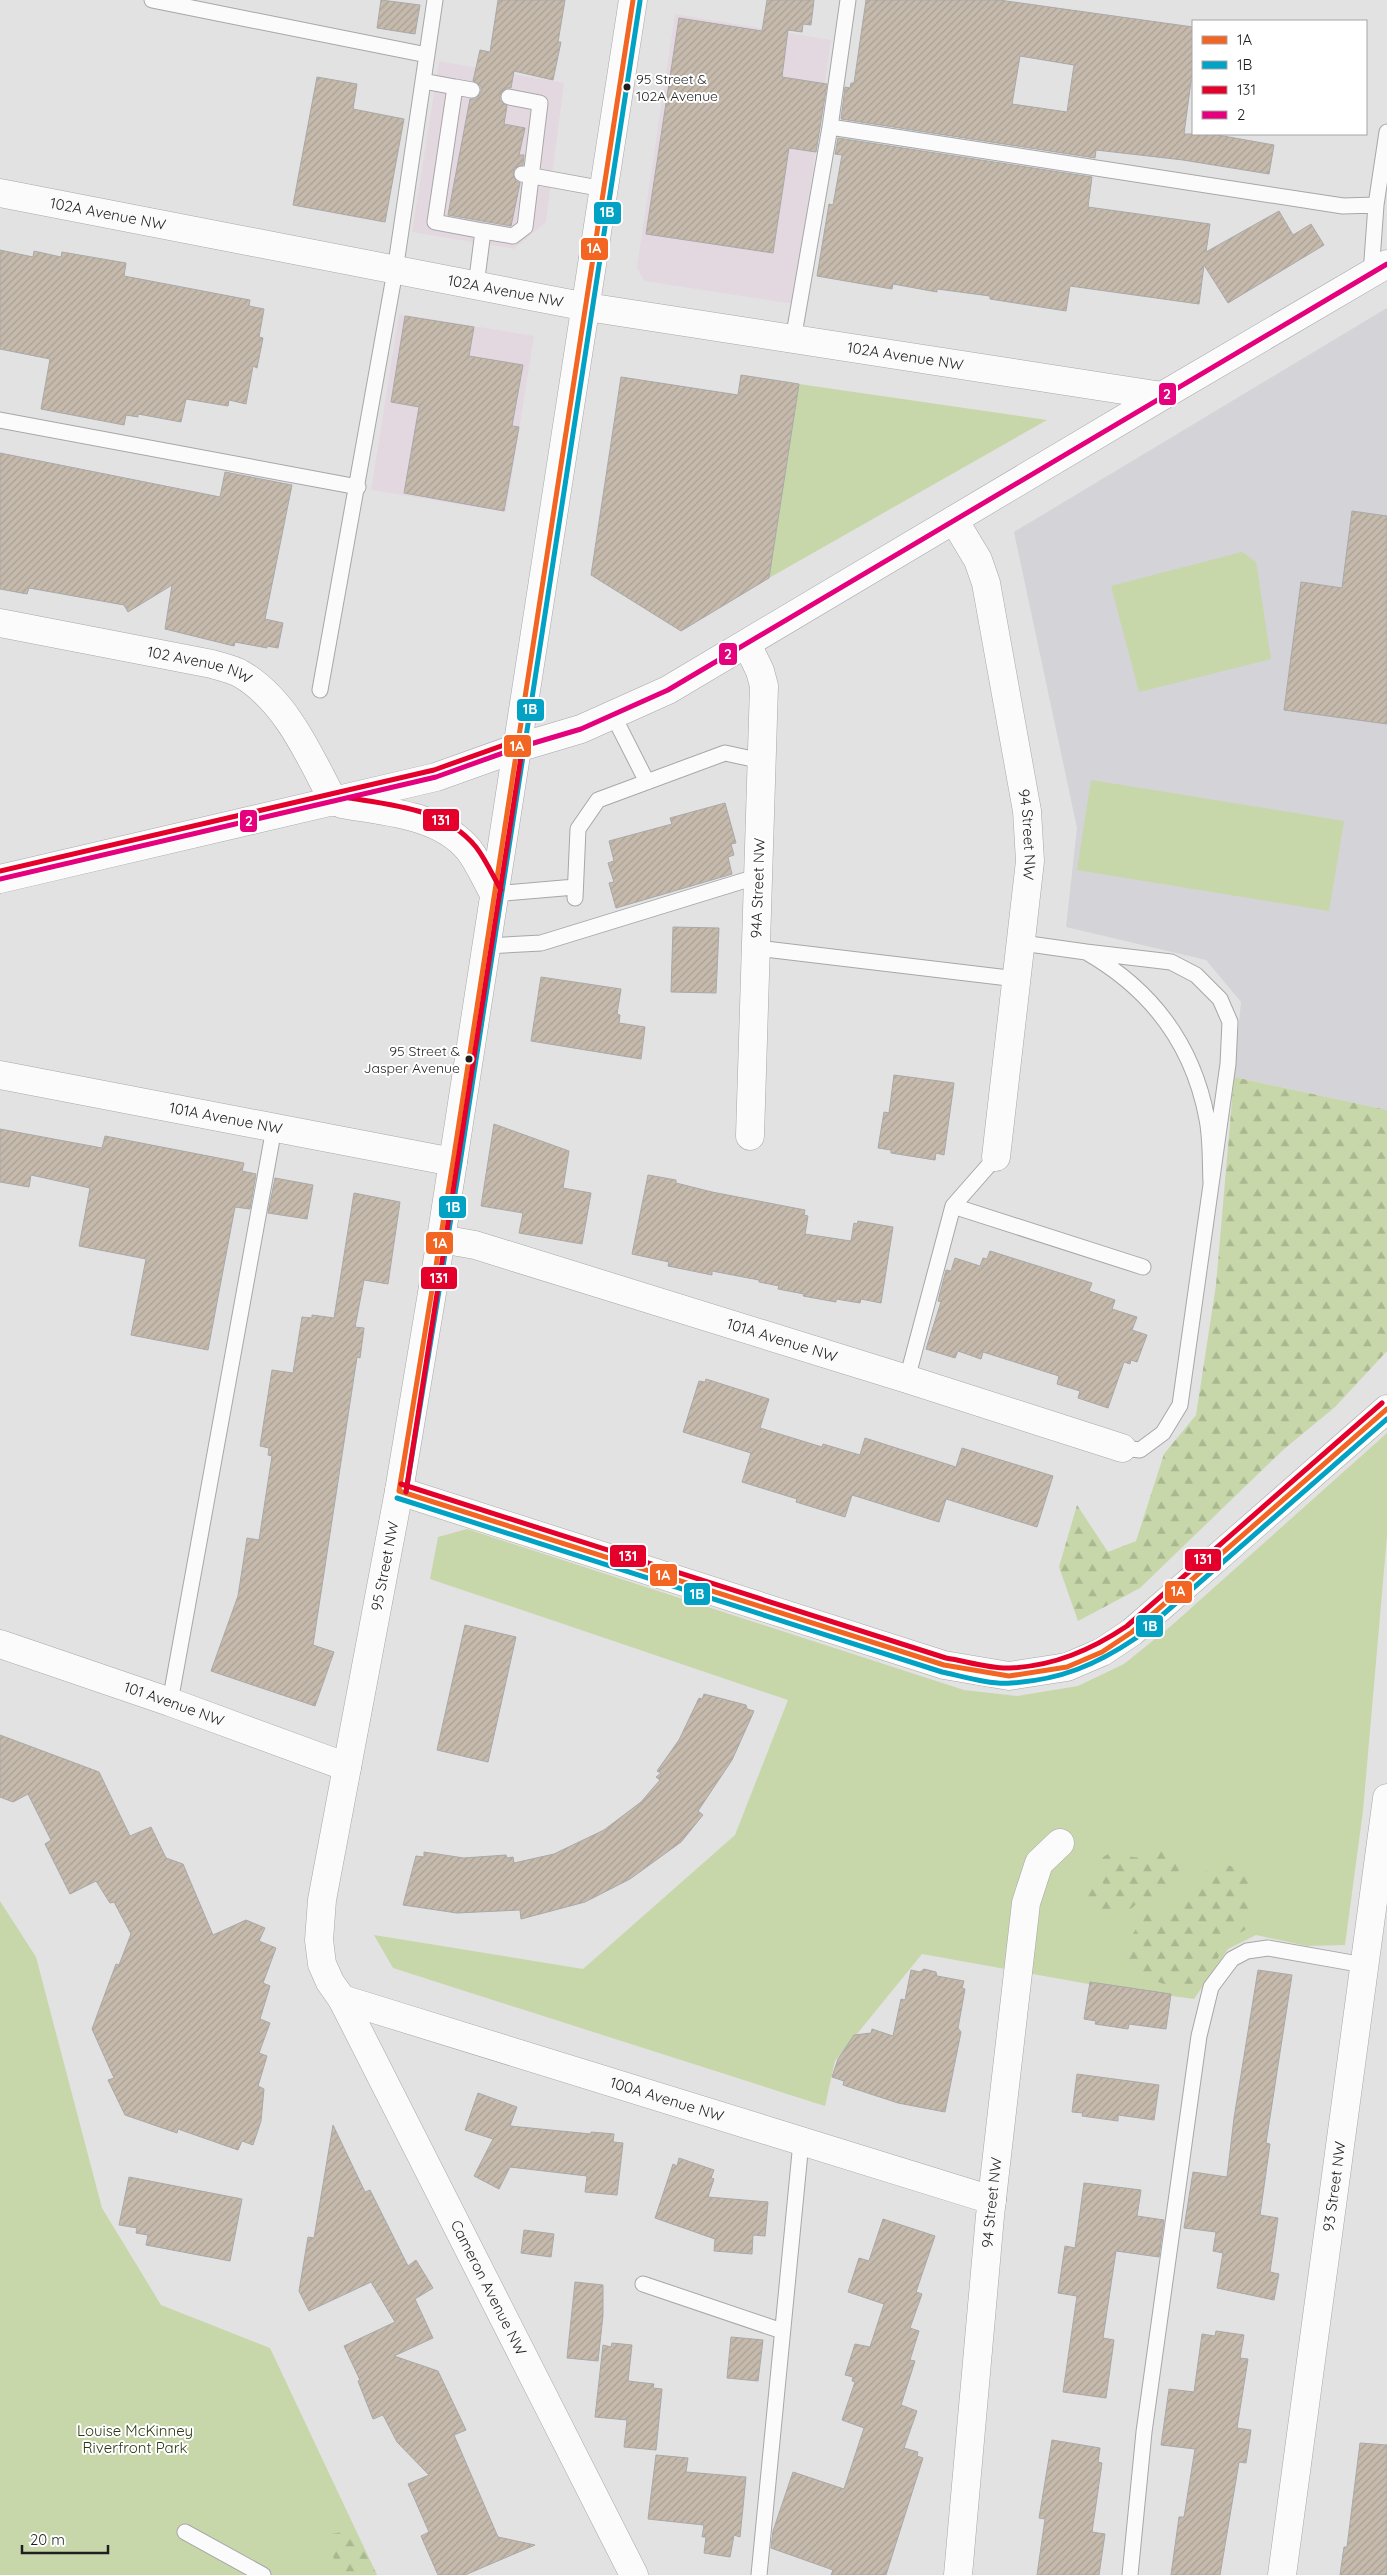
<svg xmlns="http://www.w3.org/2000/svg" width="1387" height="2575" viewBox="0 0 1387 2575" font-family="Quicksand,sans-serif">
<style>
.commercial{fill:#e4d8e0}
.built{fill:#d3d3d8}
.green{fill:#c7d7a9}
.forest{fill:url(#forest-firs)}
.building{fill:url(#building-hatch);stroke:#a9a9a9;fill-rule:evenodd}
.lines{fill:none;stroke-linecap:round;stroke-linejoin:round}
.lane-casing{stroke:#a7a7a8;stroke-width:17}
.street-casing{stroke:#a7a7a8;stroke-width:29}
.secondary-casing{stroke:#a7a7a8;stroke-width:29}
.lane{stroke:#fbfbfb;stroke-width:15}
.street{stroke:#fbfbfb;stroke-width:28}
.secondary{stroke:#fbfbfb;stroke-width:28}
.bus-1-casing{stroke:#fff;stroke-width:9}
.bus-2-casing{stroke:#fff;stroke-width:9}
.bus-3-casing{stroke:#fff;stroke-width:9}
.bus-4-casing{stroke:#fff;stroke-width:9}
.bus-1{stroke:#f26522;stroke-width:5}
.bus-2{stroke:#02a2c5;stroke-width:5}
.bus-3{stroke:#e4002b;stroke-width:5}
.bus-4{stroke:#e5007d;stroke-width:5}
.bus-dot{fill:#1f1f20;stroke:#fff;stroke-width:2}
.labels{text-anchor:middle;stroke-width:4;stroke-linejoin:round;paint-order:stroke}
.bus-label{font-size:14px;fill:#1f1f20;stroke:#fff;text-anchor:start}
.street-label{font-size:15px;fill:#1f1f20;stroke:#fff}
.park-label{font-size:15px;fill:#2b3712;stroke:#fff}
.line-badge{stroke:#fff;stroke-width:2}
.badge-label{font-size:14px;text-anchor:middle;font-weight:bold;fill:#fff}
</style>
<defs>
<pattern id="forest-firs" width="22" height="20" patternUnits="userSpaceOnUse" patternTransform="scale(1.25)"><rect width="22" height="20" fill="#c7d7a9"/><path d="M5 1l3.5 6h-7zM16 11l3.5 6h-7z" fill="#aab891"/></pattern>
<pattern id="building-hatch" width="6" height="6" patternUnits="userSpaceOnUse" patternTransform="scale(1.25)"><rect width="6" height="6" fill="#c5baac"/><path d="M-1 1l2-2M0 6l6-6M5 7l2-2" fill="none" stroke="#a99f94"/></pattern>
</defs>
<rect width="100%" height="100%" fill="#e2e2e3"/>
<path class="commercial" d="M675,14l156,26 -37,264 -150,-23 -7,-14z
M439,61l125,22 -18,139 -32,27 -102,-17z
M399,314l135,22 -28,176 -135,-22z"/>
<path class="built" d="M1387,308v802l-153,-33 7,-75 -35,-42 -140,-33 11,-99 -63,-296z"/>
<path class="green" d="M799,384l248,36 -278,158z
M1242,552l14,10 15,97 -132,33 -28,-106z
M1091,780l253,41 -15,90 -252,-41z
M1387,1433v103l-24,275 -18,134 -38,1 -51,-11 -28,14 -34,50 -100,-14 -172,-31 -87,107 -10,45 -432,-138 -19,-33 209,34 152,-134 53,-135 -358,-121 8,-42 29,-8 497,161 53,6 61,-10 46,-22 47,-38z
M0,1901l36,56 66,251 59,97 109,43 107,227h-377z"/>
<path class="forest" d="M1234,1077l153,33v241l-52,56 -52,43 -143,138 -62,33 -19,-54 18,-62 31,47 28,-11 28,-87 32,-39 20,-130z
M1166,1846l18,16 -23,38h-20l-16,14 -34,-1 -10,-21 23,-6 -7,-15 5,-13 6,-4 34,4z
M1210,1862l36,7 8,56 -25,14 -34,58 -54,-22 -20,-21 25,-42 34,-4 19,-23z
M355,2530l22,45h-41l-6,-41z"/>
<path class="building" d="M381,0l39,5 -5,29 -38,-6z
M498,0h67l-7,42h3l-8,38 -39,-9 -3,17h-5l-6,7v5l7,6 -3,18 21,4 -6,27h5l-1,10 -8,3 -2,5 3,8 4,2 -9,43 -63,-11 22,-116h6l5,-7v-6l-8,-5 7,-31 10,2z
M767,0h47l-3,25 -8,-1 -1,8 -14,-2 -6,47 45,7 -11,68 -27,-4 -16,105 -127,-19 33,-216 83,13z
M866,0h133l194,27v55l-2,-1 -7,53h28l62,11 -5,29 -86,-14 -87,-10 -1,8 -254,-39 4,-32 5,1 1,-5h3zM1020,56l54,9 -7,47 -55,-8z
M317,77l40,7 -4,25 51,10 -19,103 -92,-17z
M838,138l254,39 -4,30 122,17 -4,28 73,-41 14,24 18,-11 13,21 -96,58 -24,-38 -5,39 -129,-18 -4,25 -76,-12v-3l-53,-7v3l-44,-8 -1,5 -75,-13 12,-72 4,1 9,-50 -7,-1z
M0,250l33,7 1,-6 27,6 1,-5 64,11 -2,13 126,24 -1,6 15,3 -5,28 4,1 -6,30 -4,-2 -7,38 -17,-4 -1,6 -42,-7 -5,23 -43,-8v3l-12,-2 -2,10 -83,-16 9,-50 -50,-10z
M405,316l69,11 -5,29 54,9 -11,61 7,1 -15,84 -100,-18 15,-86 -28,-5z
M741,375l58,9 -30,194 -88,53 -90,-56 30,-198 117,18z
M0,453l220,44 5,-25 67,13 -27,134 18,4 -5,25 -11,-2v2l-32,-6 -1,4 -69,-17 7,-44 -44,27 -4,-7 -95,-17 -2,6 -27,-5z
M1352,511l35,5v208l-103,-14 17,-128 41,6z
M725,803l11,40 -5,1 3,11 -6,2 4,17 -116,34 -7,-25 5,-1 -6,-19 6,-2 -5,-20 63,-17 -2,-6z
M673,927l46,1 -3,65 -45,-1z
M541,977l80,12 -4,25 3,1 -1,8 26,4 -4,32 -110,-18z
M894,1075l60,8 -10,72 -8,-2 -1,7 -44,-7v-3l-13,-2 6,-36 5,1z
M494,1124l75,27 -6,37 28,5 -9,51 -63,-11 4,-20 -42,-7z
M0,1129l102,19 3,-12 139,27 -2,8 14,3 -6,35 -15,-2 -27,143 -77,-15 15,-76 -67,-13 11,-58 -59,-13 -2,12 -29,-5z
M648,1175l28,5v3l36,9 93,18 -1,5 4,1 -3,18 46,7 3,-18 3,1 1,-3 35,6 -12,76 -20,-4 -1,4 -24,-4v3l-33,-6 1,-2 -26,-5 1,-3 -20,-4v-2l-47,-9v4l-44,-9 1,-4 -37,-8z
M275,1178l38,7 -6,34 -39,-6z
M354,1193l46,9 -12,82 -24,-4 -9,47 9,1 -4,30 -3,-1 -44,288 21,7 -19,54 -104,-35 27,-75 9,-58 12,2 13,-84 -4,-1 1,-7 -9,-2 12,-76 21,3 9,-56 10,1v-3l22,3z
M990,1251l102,32 -3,8 26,9 -3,9 25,8 -5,13 15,5 -10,27 -6,-2 -1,4 -6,-2 -16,46 -30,-10 2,-7 -23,-7 2,-8 -76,-24 -2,7 -23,-8 -3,7 -29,-9 15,-47 -3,-1 8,-31 5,1 4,-13 25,8 3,-8 4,1z
M706,1379l63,20 -9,29 62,19 1,-3 37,11 5,-17 91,29 6,-19 91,28 -16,51 -91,-28 -7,23 -87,-27 -7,22 -49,-15 1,-3 -55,-17 9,-29 -68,-21 16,-51 6,1z
M465,1625l51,12 -28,125 -51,-12z
M704,1694l42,11 1,4 7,2 -22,49 -34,51 5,4 -22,27 -51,37 -45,23 -64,17 -1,-9 -63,3 -54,-8 13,-49 8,1v-5l40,6 42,-3 1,3 6,-1 1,6 40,-9 50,-24 37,-28 19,-22 -4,-3 5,-4 -4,-2 22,-31 20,-42 3,1z
M0,1735l99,37 31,64 21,-9 15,31 17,6 30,71 33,-15 19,8 -6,13 17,7 -13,35 7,3 -10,33 10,4 -11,30 8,3 -9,30 6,3 -3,32 -8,24 -11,-4 -4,9 -60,-21 -1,4 -52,-18 -17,-35 6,-2 -22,-49 24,-65 3,1 12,-31 -17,-32 -4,1 -14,-22 -26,13 -25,-50 6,-4 -23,-46 -15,8 -13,-5z
M924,1969l12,3 1,4 27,5 -2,7 3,1 -7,39 3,4 -16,80 -47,-9 -55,-18 1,-4 -12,-4 6,-18 16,-24 17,-2 1,-4 21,7 8,-37 4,1 6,-30 9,2z
M1258,1970l34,5 -26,168 4,1 -10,71 18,3 -8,54 9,2 -5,26 -57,-12 6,-35 -10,-2 3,-19 -32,-4 9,-56 34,5 7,-59z
M1090,1982l81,12 -5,35 -37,-5 -1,5 -33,-5 1,-3 -12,-2z
M1077,2074l82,11 -5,35 -36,-5v6l-36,-5 1,-3 -11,-1z
M478,2093l39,14 -7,19 81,8v-2l23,2 -1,8 10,1 -6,52 -32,-3 2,-16 -77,-9 -11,22 -25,-13 19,-37 -28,-9z
M333,2125l32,67 5,-2 38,76 8,-6 17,28 -18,11 18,39 -39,18 44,15 28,59 -12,5 44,102 37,8 -70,30h-27l-17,-39 8,-4 -21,-48 21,-9 -32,-33 -14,-27 -10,4 -15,-38 2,-1 -16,-34 51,-24 -24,-40 -62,29 -10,-20 9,-54 6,1z
M679,2158l35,12 -3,8 3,1 -6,18 60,5 -3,34 -12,-1 -1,19 -38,-3 1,-12 -60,-21 18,-54 4,2z
M129,2177l113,22 -12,62 -84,-16 2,-10 -12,-2 1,-5 -18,-3z
M1084,2183l57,7 -4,26 27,4 -5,37 -43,-6 -13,87 11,2 -8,58 -43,-6 14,-96 -19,-3 7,-47 10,2z
M883,2219l52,17 -19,56 6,2 -12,34 9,3 -9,29 5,1 -14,44 16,6 -13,37 14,4 -1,4 6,2 -37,117h-55l2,-5 -62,-22 2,-17 20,-59 51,17 20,-61 -22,-8 13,-38 -3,-1 1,-4 -8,-2 10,-31 15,3 14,-43 -36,-12 11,-34 10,3z
M524,2230l30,4 -3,23 -30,-4z
M575,2282l28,3v30l-5,46 -31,-3z
M1216,2331l28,4 -4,23 8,1 -11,69 14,2 -5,33 -7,-1 -19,113h-49l8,-58h5l11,-68 -34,-4 8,-56 25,3 8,-58 13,2z
M731,2337l32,3 -5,41 -31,-3z
M612,2343l20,2 -4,36 26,3 -1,4 9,1 -6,61 -32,-3 3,-27 -32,-3 8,-72 8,2z
M1052,2440l48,8 -2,14 4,1 -10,69 13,2 -6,41h-62l8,-56 -6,-1z
M1360,2443l27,2v130h-47l4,-28h3z
M656,2455l32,3 -2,14 60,5 -6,60 -6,-2 -4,22 -26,-4 2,-16h-4l2,-12 -56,-6z"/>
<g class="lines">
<g class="lane-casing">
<path id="lane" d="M152,0l275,55
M423,81l32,6 -20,135 48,9 -7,55
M455,87l17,3
M830,127l513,79 33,-1
M522,174l82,15
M483,231l30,5 12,-9 15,-124 -31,-6
M1371,274l5,-69 11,-73
M793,340l37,-213 18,-127
M0,420l358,67
M320,690l75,-419 40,-271
M613,715l34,67
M494,894l81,-7
M575,898l3,-69 20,-29 127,-47 37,8
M1022,943l64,9
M486,946l55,-3 218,-67
M757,948l260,31
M953,1206l43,-49
M907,1379l46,-173 190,61
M1122,1448l18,2 23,-17 17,-28 48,-341 2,-42 -10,-23 -24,-24 -25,-13 -85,-10c65,37 107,92 121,167 4,20 3,43 4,64
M170,1702l104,-574
M643,2284l139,47
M185,2532l78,43
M759,2575l42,-433
M1130,2575l14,-143 55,-396 12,-49 21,-28 15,-8 21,-3 96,17"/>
</g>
<g class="street-casing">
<g id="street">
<path id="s1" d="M954,520l24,40 8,23 41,228 3,50 -34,296"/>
<path id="s2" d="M0,623l212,41c9,3 20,5 29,10 46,27 69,83 93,128"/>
<path d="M747,644l13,27 4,15 -14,450"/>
<path id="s3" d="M0,1075l453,87"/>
<path id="s4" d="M441,1239l34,6 432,134 215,69"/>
<path id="s5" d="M342,1999l650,201"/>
<path id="s6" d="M958,2575l32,-359 36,-313 13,-40 21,-20"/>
<path id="s7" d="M1282,2575l105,-777"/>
</g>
</g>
<g class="secondary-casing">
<g id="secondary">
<path id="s8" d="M633,0l-192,1239 -42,252 -77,409 -3,40 3,24 8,18 12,17 292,576"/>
<path id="s9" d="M0,193l587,114 575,89"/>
<path d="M342,804c43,8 98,10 127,46 10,13 17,30 25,44"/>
<path d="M0,879l436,-102 81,-29 64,-19 87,-39 494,-294 225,-132"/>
<path d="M399,1491l545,174 65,11 58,-9 35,-15 30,-20 255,-223"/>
<path id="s10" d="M0,1644l170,58 177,65"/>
</g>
</g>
<use href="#lane" class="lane"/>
<use href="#street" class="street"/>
<use href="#secondary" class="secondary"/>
<g class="bus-1-casing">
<path id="bus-1" d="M399,1491l54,-329 180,-1162
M399,1491l545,174 65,11 58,-9 35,-15 30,-20 255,-223"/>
</g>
<g class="bus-2-casing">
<path id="bus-2" d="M406,1492l54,-329 180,-1162
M397,1498l545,174c19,4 49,13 69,11 49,-3 85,-18 125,-45l251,-219"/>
</g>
<g class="bus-3-casing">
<path id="bus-3" d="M349,798c45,7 96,11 127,49 10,13 17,29 25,43
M0,871l434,-101 81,-29 8,3 -117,748
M401,1484l545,174c20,3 44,11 64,10 44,-2 81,-18 117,-42l255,-223"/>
</g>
<g class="bus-4-casing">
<path id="bus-4" d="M0,879l436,-102 81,-29 64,-19 87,-39 719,-426"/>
</g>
<use href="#bus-1" class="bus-1"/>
<use href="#bus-2" class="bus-2"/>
<use href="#bus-3" class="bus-3"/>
<use href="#bus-4" class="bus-4"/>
</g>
<g class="bus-dot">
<circle cx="627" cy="87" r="4.5"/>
<circle cx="469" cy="1059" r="4.5"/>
</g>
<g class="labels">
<g class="bus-label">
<text x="636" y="84">95 Street &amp;<tspan x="636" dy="17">102A Avenue</tspan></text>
<text x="460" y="1056" text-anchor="end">95 Street &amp;<tspan x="460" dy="17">Jasper Avenue</tspan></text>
</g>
<g class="street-label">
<text dy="5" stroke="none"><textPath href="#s9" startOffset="110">102A Avenue NW</textPath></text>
<text dy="5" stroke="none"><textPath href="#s9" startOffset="515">102A Avenue NW</textPath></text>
<text dy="5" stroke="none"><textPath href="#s9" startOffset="920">102A Avenue NW</textPath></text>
<text dy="5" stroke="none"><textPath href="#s2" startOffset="204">102 Avenue NW</textPath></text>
<text dy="5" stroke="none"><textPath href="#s1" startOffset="326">94 Street NW</textPath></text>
<text transform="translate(758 888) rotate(-88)" y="5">94A Street NW</text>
<text dy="5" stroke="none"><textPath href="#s3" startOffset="230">101A Avenue NW</textPath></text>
<text dy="5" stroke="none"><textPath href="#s4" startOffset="356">101A Avenue NW</textPath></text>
<text transform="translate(385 1566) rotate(-79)" y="5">95 Street NW</text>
<text dy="5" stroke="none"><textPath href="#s10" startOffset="184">101 Avenue NW</textPath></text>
<text dy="5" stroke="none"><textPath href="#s5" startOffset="340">100A Avenue NW</textPath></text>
<text dy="5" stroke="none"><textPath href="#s7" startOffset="392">93 Street NW</textPath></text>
<text dy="5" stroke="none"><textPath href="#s6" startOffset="374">94 Street NW</textPath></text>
<text dy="5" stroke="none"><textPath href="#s8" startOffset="2354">Cameron Avenue NW</textPath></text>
</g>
<g class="park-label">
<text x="135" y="2436">Louise McKinney<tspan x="135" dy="17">Riverfront Park</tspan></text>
</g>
</g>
<g class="line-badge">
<rect x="593" y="201" width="29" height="24" rx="5" fill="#02a2c5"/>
<rect x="580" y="237" width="29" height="24" rx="5" fill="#f26522"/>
<rect x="1158" y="382" width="19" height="24" rx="5" fill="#e5007d"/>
<rect x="718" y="642" width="20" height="24" rx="5" fill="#e5007d"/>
<rect x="516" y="698" width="29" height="24" rx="5" fill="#02a2c5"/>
<rect x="503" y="734" width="29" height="24" rx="5" fill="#f26522"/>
<rect x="422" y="808" width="38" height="24" rx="5" fill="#e4002b"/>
<rect x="239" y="809" width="19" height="24" rx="5" fill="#e5007d"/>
<rect x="438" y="1195" width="29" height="24" rx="5" fill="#02a2c5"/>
<rect x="425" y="1231" width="29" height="24" rx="5" fill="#f26522"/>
<rect x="420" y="1266" width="38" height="24" rx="5" fill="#e4002b"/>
<rect x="609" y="1544" width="38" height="24" rx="5" fill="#e4002b"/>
<rect x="1184" y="1548" width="38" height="24" rx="5" fill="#e4002b"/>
<rect x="649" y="1563" width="29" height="24" rx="5" fill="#f26522"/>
<rect x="1164" y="1580" width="29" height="24" rx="5" fill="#f26522"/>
<rect x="683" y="1582" width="28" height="24" rx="5" fill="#02a2c5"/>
<rect x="1135" y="1614" width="29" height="24" rx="5" fill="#02a2c5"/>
</g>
<g class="badge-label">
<text x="607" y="217">1B</text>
<text x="594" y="253">1A</text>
<text x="1167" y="399">2</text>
<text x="728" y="659">2</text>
<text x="530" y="714">1B</text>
<text x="517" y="751">1A</text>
<text x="441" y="825">131</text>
<text x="249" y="826">2</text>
<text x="453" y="1212">1B</text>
<text x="440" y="1248">1A</text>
<text x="439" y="1283">131</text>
<text x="628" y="1561">131</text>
<text x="1203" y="1564">131</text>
<text x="663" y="1580">1A</text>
<text x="1178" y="1596">1A</text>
<text x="697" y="1599">1B</text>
<text x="1150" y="1631">1B</text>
</g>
<rect x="1192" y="20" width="175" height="115" fill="#ffffff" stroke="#a5a5a6"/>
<rect x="1202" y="36" width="25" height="8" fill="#f26522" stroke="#a5a5a6"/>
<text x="1237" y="45" font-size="15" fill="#1f1f20">1A</text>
<rect x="1202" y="61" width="25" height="8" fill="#02a2c5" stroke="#a5a5a6"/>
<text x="1237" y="70" font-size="15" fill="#1f1f20">1B</text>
<rect x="1202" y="86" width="25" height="8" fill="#e4002b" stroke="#a5a5a6"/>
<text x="1237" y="95" font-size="15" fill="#1f1f20">131</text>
<rect x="1202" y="111" width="25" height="8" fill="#e5007d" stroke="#a5a5a6"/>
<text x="1237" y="120" font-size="15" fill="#1f1f20">2</text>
<path d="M22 2545v8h86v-8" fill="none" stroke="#1f1f20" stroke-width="2.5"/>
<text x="30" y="2545" font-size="15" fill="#1f1f20" stroke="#ffffff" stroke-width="4" paint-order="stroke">20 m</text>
</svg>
